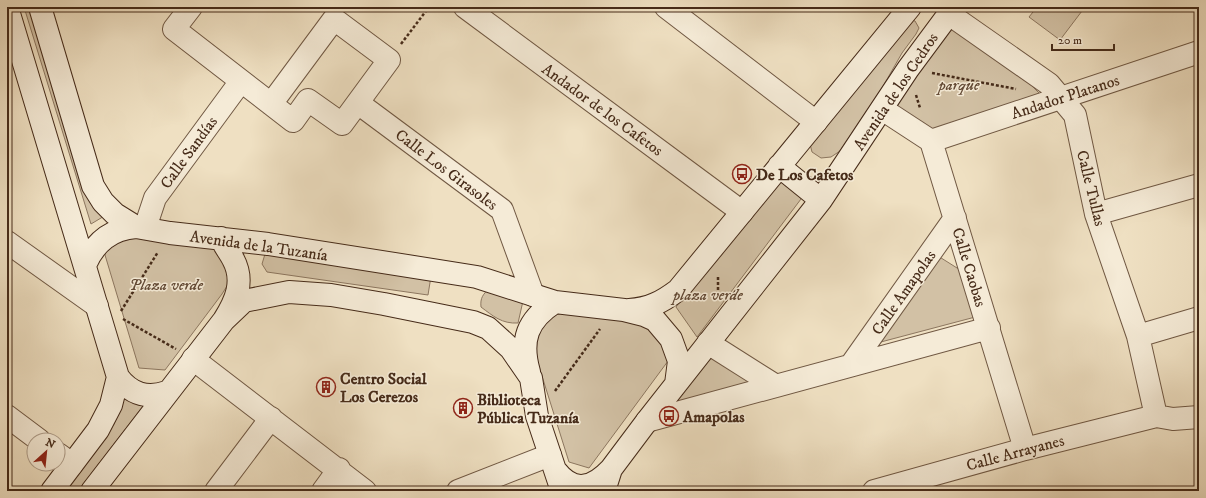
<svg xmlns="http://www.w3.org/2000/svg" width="1206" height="498" viewBox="0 0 1206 498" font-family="'IM FELL DW Pica',serif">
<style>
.green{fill:#d2c1a5;stroke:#8c765f}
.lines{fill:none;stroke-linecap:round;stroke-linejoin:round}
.street-casing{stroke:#705843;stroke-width:24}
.secondary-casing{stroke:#462b19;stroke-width:24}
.path{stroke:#462b19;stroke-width:2.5;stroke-dasharray:3 2;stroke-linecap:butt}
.street{stroke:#f5ebd7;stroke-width:22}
.secondary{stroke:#f5ebd7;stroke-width:22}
.labels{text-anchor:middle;stroke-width:3;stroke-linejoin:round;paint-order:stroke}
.park-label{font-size:16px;font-style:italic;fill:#624935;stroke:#f5ebd7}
.street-label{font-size:16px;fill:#462b19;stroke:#f5ebd7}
.poi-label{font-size:16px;font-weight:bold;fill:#462b19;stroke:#f5ebd7;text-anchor:start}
</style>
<rect width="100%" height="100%" fill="#efe0c2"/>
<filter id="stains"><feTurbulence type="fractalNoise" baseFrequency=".005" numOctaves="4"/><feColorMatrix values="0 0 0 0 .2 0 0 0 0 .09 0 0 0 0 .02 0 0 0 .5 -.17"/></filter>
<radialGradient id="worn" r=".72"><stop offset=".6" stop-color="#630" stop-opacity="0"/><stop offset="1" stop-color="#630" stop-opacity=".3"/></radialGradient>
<path class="green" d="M24,7h18l54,172 25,27 -30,18z
M1037,7h48l-25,33 -31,-23z
M910,19l5,2 4,7 -3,6 -14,19 -20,35 -42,63 -9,6 -10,1 -9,-6 -3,-12z
M949,27l82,58 14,14 -110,35 -40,-26z
M779,172l25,23 -107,142 -21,-30z
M110,234l111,4 16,32 -15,24 -57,76 -26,-2 -34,-113z
M268,244l164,26 -4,25 -161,-23 -5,-8z
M938,256l27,17 14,43 -102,27z
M490,288l33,13 -5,22c-16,1 -25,-7 -37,-16 -1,-9 2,-13 9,-19z
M555,311l69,8 25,10 22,28 -82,111 -20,-6 -33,-105v-31z
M710,353l54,32 -82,22 -9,-5z
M125,395l21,7 -68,89h-13l49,-67z"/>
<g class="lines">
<g class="street-casing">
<path id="street" d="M191,7l-17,22 119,92 15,-21 34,24 47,-64 -55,-41 -63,85
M465,7l277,205
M666,7l150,115
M949,14l100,70 26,31 21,99 42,122 18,80
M358,103l144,107 31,85
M882,109l49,32 94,308
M931,141l268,-89
M1096,214l103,-29
M145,228l10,-30 86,-117
M7,242l90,64
M1138,336l61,-18
M708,343l68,43
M193,359l172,132
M851,365l104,-147
M7,416l32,24
M647,421l342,-93
M58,454l14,10
M216,491l55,-73
M323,491l16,-22
M458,491l92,-36
M874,491l151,-42 131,-33 17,3 26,-2"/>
</g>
<g class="secondary-casing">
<path id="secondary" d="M7,7l111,370c13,17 29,22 49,15
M40,7l53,179 10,16 12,12 21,13 34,6 98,11 209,33 78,25 69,8 20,5 11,5 16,19 8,22 -3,23
M779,166l42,34
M85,265c10,-23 26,-36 51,-38
M629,310c20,-1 33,-8 49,-20l232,-283
M224,320l20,-19 45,-9 42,3 53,9 89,18 15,6 23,21 20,29 6,38 25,75
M529,372c-9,-32 -2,-52 26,-70
M556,471c18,23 37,17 55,-2
M52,491l46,-61 13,-25 7,-28
M92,491l132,-171c12,-19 21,-39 9,-61 -4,-8 -9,-13 -12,-21
M604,491l7,-22 36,-48 174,-221 87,-131 46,-62"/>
</g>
<path class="path" d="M401,44l28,-37
M932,73l84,16
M916,95l4,13
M718,295v-19
M121,311l37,-59
M123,319l53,30
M555,391l45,-62"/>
<use href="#street" class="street"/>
<use href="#secondary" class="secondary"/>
</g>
<defs>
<g id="bus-ring" transform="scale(1)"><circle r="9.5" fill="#f5ebd7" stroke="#8f2418" stroke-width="1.5"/><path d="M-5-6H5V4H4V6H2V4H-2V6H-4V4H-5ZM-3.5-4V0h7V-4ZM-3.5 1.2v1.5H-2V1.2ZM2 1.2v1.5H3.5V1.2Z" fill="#8f2418"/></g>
<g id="building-ring" transform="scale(1)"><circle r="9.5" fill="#f5ebd7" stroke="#8f2418" stroke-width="1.5"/><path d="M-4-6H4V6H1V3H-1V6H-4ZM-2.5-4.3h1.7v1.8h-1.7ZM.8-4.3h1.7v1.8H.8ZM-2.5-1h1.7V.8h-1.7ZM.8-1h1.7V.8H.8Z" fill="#8f2418"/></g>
</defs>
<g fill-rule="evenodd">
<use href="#bus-ring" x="742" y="174"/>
<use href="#building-ring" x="326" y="387"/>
<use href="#building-ring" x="463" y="408"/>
<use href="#bus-ring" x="669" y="416"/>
</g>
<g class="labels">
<g class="park-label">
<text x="959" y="90">parque</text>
<text x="166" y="290">Plaza verde</text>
<text x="708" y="300">plaza verde</text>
</g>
<g class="street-label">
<text transform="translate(895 91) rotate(-56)" y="6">Avenida de los Cedros</text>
<text transform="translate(1065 96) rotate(-18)" y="6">Andador Platanos</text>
<text transform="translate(603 109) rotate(36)" y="6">Andador de los Cafetos</text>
<text transform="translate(188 152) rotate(-54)" y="6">Calle Sandías</text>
<text transform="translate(447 169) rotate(37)" y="6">Calle Los Girasoles</text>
<text transform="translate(1092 188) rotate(76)" y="6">Calle Tullas</text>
<text transform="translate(259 245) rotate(8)" y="6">Avenida de la Tuzanía</text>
<text transform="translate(970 267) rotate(73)" y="6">Calle Caobas</text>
<text transform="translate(903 292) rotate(-55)" y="6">Calle Amapolas</text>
<text transform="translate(1015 452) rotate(-15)" y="6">Calle Arrayanes</text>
</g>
<g class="poi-label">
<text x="756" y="180">De Los Cafetos</text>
<text x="340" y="384">Centro Social<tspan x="340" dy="18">Los Cerezos</tspan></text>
<text x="477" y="405">Biblioteca<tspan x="477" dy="18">Pública Tuzanía</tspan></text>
<text x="683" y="422">Amapolas</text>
</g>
</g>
<rect width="1206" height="498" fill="none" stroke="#efe0c2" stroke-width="24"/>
<rect x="8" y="8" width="1190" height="482" fill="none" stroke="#462b19" stroke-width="2"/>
<rect x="12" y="12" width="1182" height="474" fill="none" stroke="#462b19"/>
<g transform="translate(46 452) rotate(27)"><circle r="19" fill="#f5ebd7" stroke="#af9e8b"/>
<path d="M0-3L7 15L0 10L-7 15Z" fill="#8f2418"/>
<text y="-6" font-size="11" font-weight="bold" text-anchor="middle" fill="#462b19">N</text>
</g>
<path d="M1052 44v6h62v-6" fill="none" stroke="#462b19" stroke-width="2"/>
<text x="1058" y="44" font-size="12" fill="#462b19" stroke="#f5ebd7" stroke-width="3" paint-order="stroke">20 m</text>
<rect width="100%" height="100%" filter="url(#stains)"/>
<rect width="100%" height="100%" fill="url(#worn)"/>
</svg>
